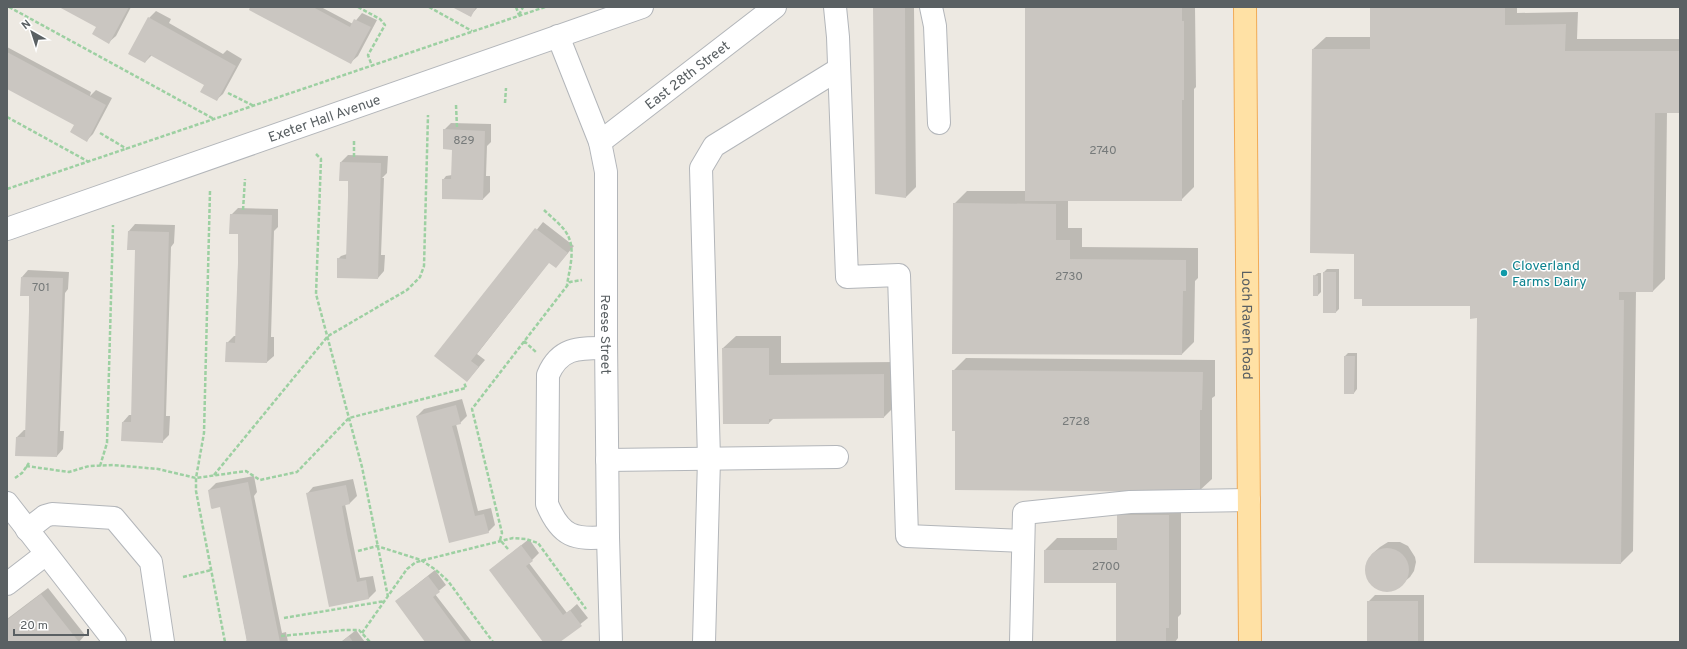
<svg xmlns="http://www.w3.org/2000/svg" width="1687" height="649" viewBox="0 0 1687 649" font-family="Overpass,sans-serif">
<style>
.shadow{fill:#0003}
.building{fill:#cac6c1}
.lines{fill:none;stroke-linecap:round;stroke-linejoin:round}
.minor-casing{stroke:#b3b6ba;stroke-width:24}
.major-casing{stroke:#f2ab56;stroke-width:24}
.path{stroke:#9dd0a2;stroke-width:2.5;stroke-dasharray:4 2;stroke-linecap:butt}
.minor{stroke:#fff;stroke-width:22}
.major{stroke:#ffe1a5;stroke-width:22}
.culture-dot{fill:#0f9aa8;stroke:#fff;stroke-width:1.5}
.labels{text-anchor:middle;stroke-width:3;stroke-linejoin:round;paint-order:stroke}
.number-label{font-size:12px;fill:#767a7a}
.street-label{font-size:14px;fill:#5a6063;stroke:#fff}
.culture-label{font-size:14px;fill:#0d838f;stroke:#fff;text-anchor:start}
</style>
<rect width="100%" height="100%" fill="#ede9e2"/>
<path class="shadow" d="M61,7h70l-15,29 -7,6 -10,-19z
M252,7h69l32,17 9,-11 15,7 -19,36 -7,6z
M454,7h24l-8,9z
M874,7h40l2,180 -10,10 -30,-4z
M1026,7h169l1,80 -2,2v98l-13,13h-113v28h14v19l116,1v30l-3,3 -1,61 -12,12 -228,-150 13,-13h59z
M1371,7h146v6l61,-1 -1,27h103v73h-13l-2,167 -12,12h-17l-3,260 -12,12 -150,-258 -116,-52 -42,-204 13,-12h45z
M156,11l15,8 -2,4 54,31 4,-4 15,9 -19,35 -7,6 -8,-20 -56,-25 -7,7 4,-44z
M7,47l84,45 -1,4 6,-6 16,8 -19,36 -6,6 -10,-20 -70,-32z
M451,123l40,1v18l-4,4 -1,30h4v16l-7,7 -40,-19 3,-4 6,-1 1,-25 -9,-20z
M348,155l40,1 -1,17 -5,5h2l-3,77h4l-1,16 -6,7 -40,-19 3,-3 6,-2 2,-75h-8v-17z
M238,208l40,1v18l-4,4 -3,106h3v19l-7,6 -40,-19 7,-7h2l3,-101 -8,-20z
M543,222l31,24 -18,21 -7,-5 -72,92 8,6 -18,21 -31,-25z
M135,224l40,1 -1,18 -3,4 -5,169h4l-1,19 -7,7 -39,-20 6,-7h3l4,-166h-8l1,-18z
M1327,269h12v40l-3,3h-12v-40z
M28,270l41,2 -1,17 -3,4 -5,138h4l-1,18 -6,7 -41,-1 1,-18 7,-7h2l6,-135 -10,-18z
M1318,273h3v19l-3,3 -4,-19z
M736,336h45v27l115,-1v43l-12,12 -110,1 -5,5 -46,-75z
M1348,353h9v36l-3,4 -9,-37z
M966,358l249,2v36l-3,2v81l-13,12 -243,-61 -3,-59z
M462,399l5,17 -7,7 -4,1 22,87 13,-3 4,17 -7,7 -38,9 -33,-125 7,-7z
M254,476l3,16 -3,4 28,137 4,-1 2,10h-43l2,-2 -26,-135 -12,-15 7,-7z
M353,479l4,17 -7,7 -5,1 15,74 13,-2 3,15 -7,7 -39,8 -23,-112 6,-7z
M1181,502v112l-3,3v21l-3,4h-58v-60l-72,-32 12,-12h61v-23l12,-12z
M529,539l10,14 -10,10 38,50 10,-9 11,14 -30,24h-14l-54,-72z
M1388,542h12l8,4 7,11 1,5 -2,9 -4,6 -13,11 -10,3 -8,-2 -7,-4 -4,-7 -2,-9 1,-7 5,-8 8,-7z
M435,570l11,15 -11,9 37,48h-45l-31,-41z
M48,588l37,47 -6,7h-70l-2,-3v-20z
M1375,595h49v47h-56v-40z
M356,630l9,12h-24z"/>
<path class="building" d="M59,7h70l-20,37 -17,-10 4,-7z
M250,7h63l37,20 4,-8 17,8 -20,37 -102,-54z
M452,7h24l-5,10z
M873,7h32l1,191 -31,-4z
M1025,7h157v14h2v79h-2v101h-157z
M1370,7h135v18l61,-1 -1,27h115v62h-25l-2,179h-34v8h5l-3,264 -147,-1 3,-245 -7,1v-13h-108v-7h-8v-45l-44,-1 2,-204h58z
M148,17l88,49 -19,35 -17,-9 4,-7 -54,-30 -5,8 -17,-9z
M7,52l99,53 -19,37 -17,-10 4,-7 -67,-36z
M443,129l42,2 -2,69 -41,-1v-20h9l1,-29 -9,-1z
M340,162l41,1 -3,116 -41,-1v-20l9,1 2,-63v-15h-9z
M953,203l103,1v36h14v19l116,1v31h-3l-1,64 -230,-1z
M230,214l42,1 -5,148 -42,-1 1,-20 9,1 3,-80v-29h-9z
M535,228l33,25 -12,15 -7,-5 -78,98 8,6 -12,15 -33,-26z
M128,231l41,1 -6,211 -42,-2 1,-19h9l1,-46 3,-126h-8z
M1323,272h13v41h-13z
M1313,275l5,1v20h-5z
M21,277l42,1 -6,179 -42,-1 1,-19h9l4,-126v-15h-9z
M722,348h47v27l115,-1v44l-115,1v5h-46z
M1344,356h11l-1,38h-10z
M952,370l251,2 -1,38h-2v82l-245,-2v-59h-3z
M456,405l5,19 -9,2 4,14 19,76 9,-2 5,19 -40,10 -33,-127z
M248,482l25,126 7,34h-33l-27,-135 -8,2 -1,-1 -3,-18z
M346,485l4,19 -8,2 5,29 10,47 9,-2 3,19 -40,8 -23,-114z
M1117,515h52v113h-3v14h-50v-59h-72v-33h73z
M521,545l12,16 -7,5 19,25 18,24 7,-5 12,16 -22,16h-17l-54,-72z
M1365 570a22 22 0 1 1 44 0a22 22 0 1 1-44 0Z
M428,576l12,16 -7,5 33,45h-41l-30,-41z
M41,594l38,48h-71l-1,-22z
M1367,601h51v41h-51z
M349,636l4,6h-12z"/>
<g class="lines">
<g class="minor-casing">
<g id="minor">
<path d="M835,7l3,30 9,240 52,-2 8,261 116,5"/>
<path d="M931,7l4,19 4,97"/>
<path id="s1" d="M558,36l42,106 6,30v168l2,197 3,105"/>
<path id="s2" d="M600,142l175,-135"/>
<path id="s3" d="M7,229l635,-222"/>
<path d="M606,348c-27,0 -46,-1 -58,27l-1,129c14,33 27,36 61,33"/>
<path d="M607,460l230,-3"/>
<path d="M7,503l108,139"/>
<path d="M27,530l18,-14 7,-2 62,4 37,44 12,80"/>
<path d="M7,584l39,-30"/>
<path d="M704,642l5,-183 -8,-291 13,-22 125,-77"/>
<path d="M1021,642l3,-129 106,-11 119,-2"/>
</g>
</g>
<g class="major-casing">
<g id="major">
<path id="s4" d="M1245,7l5,635"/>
</g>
</g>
<path class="path" d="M9,7l205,112
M358,7l22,12 5,6 -17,30 4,11
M429,7l43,24
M516,7l3,8
M519,15l4,-8
M228,93l26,13
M505,103l1,-15
M456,105l1,23
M7,117l82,45
M100,133l27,16
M354,141v17
M316,154l5,5 -5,135 46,173 26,130
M7,189l538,-182
M210,191l-6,242 -8,45v13l29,151
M243,210l2,-31
M544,210c8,8 21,17 25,28 6,14 0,33 -2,47
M524,341l12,11
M26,466l43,6 20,-6 24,-1 45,4 38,9 50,-7 14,9 37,-8 52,-54 117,-30 -2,-6
M100,466l7,-23 6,-218
M214,475l114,-139 79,-46 13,-13 4,-11 4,-151
M15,478l7,-5 7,-10
M508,549l-8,-9 2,-7 -30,-124 98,-127 12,-2
M358,551l19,-5 44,14 15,10 12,11 45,61
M183,577l28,-7
M284,618l101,-17
M362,633l45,-64 9,-7 97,-24 13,1 12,4 48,66
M281,636l63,-6h15l11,12
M576,641v1"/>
<use href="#minor" class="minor"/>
<use href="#major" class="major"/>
</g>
<circle class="culture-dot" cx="1504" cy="273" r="4"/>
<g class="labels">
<g class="number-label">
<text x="464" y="144">829</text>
<text x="1103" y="154">2740</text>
<text x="1069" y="280">2730</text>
<text x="41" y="291">701</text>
<text x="1076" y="425">2728</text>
<text x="1106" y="570">2700</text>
</g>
<g class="street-label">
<text dy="5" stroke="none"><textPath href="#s2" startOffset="110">East 28th Street</textPath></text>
<text dy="5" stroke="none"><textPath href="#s3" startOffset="336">Exeter Hall Avenue</textPath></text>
<text dy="5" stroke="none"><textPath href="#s4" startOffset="318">Loch Raven Road</textPath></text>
<text dy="5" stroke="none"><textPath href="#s1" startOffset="307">Reese Street</textPath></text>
</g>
<g class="culture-label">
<text x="1512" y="270">Cloverland<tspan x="1512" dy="16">Farms Dairy</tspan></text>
</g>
</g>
<rect width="1687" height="649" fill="none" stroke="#5a6063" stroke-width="16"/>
<g transform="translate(32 32) rotate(321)" stroke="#ffffff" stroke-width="3" paint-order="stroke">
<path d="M0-3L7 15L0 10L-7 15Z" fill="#5a6063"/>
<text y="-6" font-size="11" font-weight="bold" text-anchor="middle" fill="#5a6063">N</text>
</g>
<path d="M14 629v6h74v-6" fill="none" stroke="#5a6063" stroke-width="2"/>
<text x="20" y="629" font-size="12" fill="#5a6063" stroke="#ffffff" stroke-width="3" paint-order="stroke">20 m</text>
</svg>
